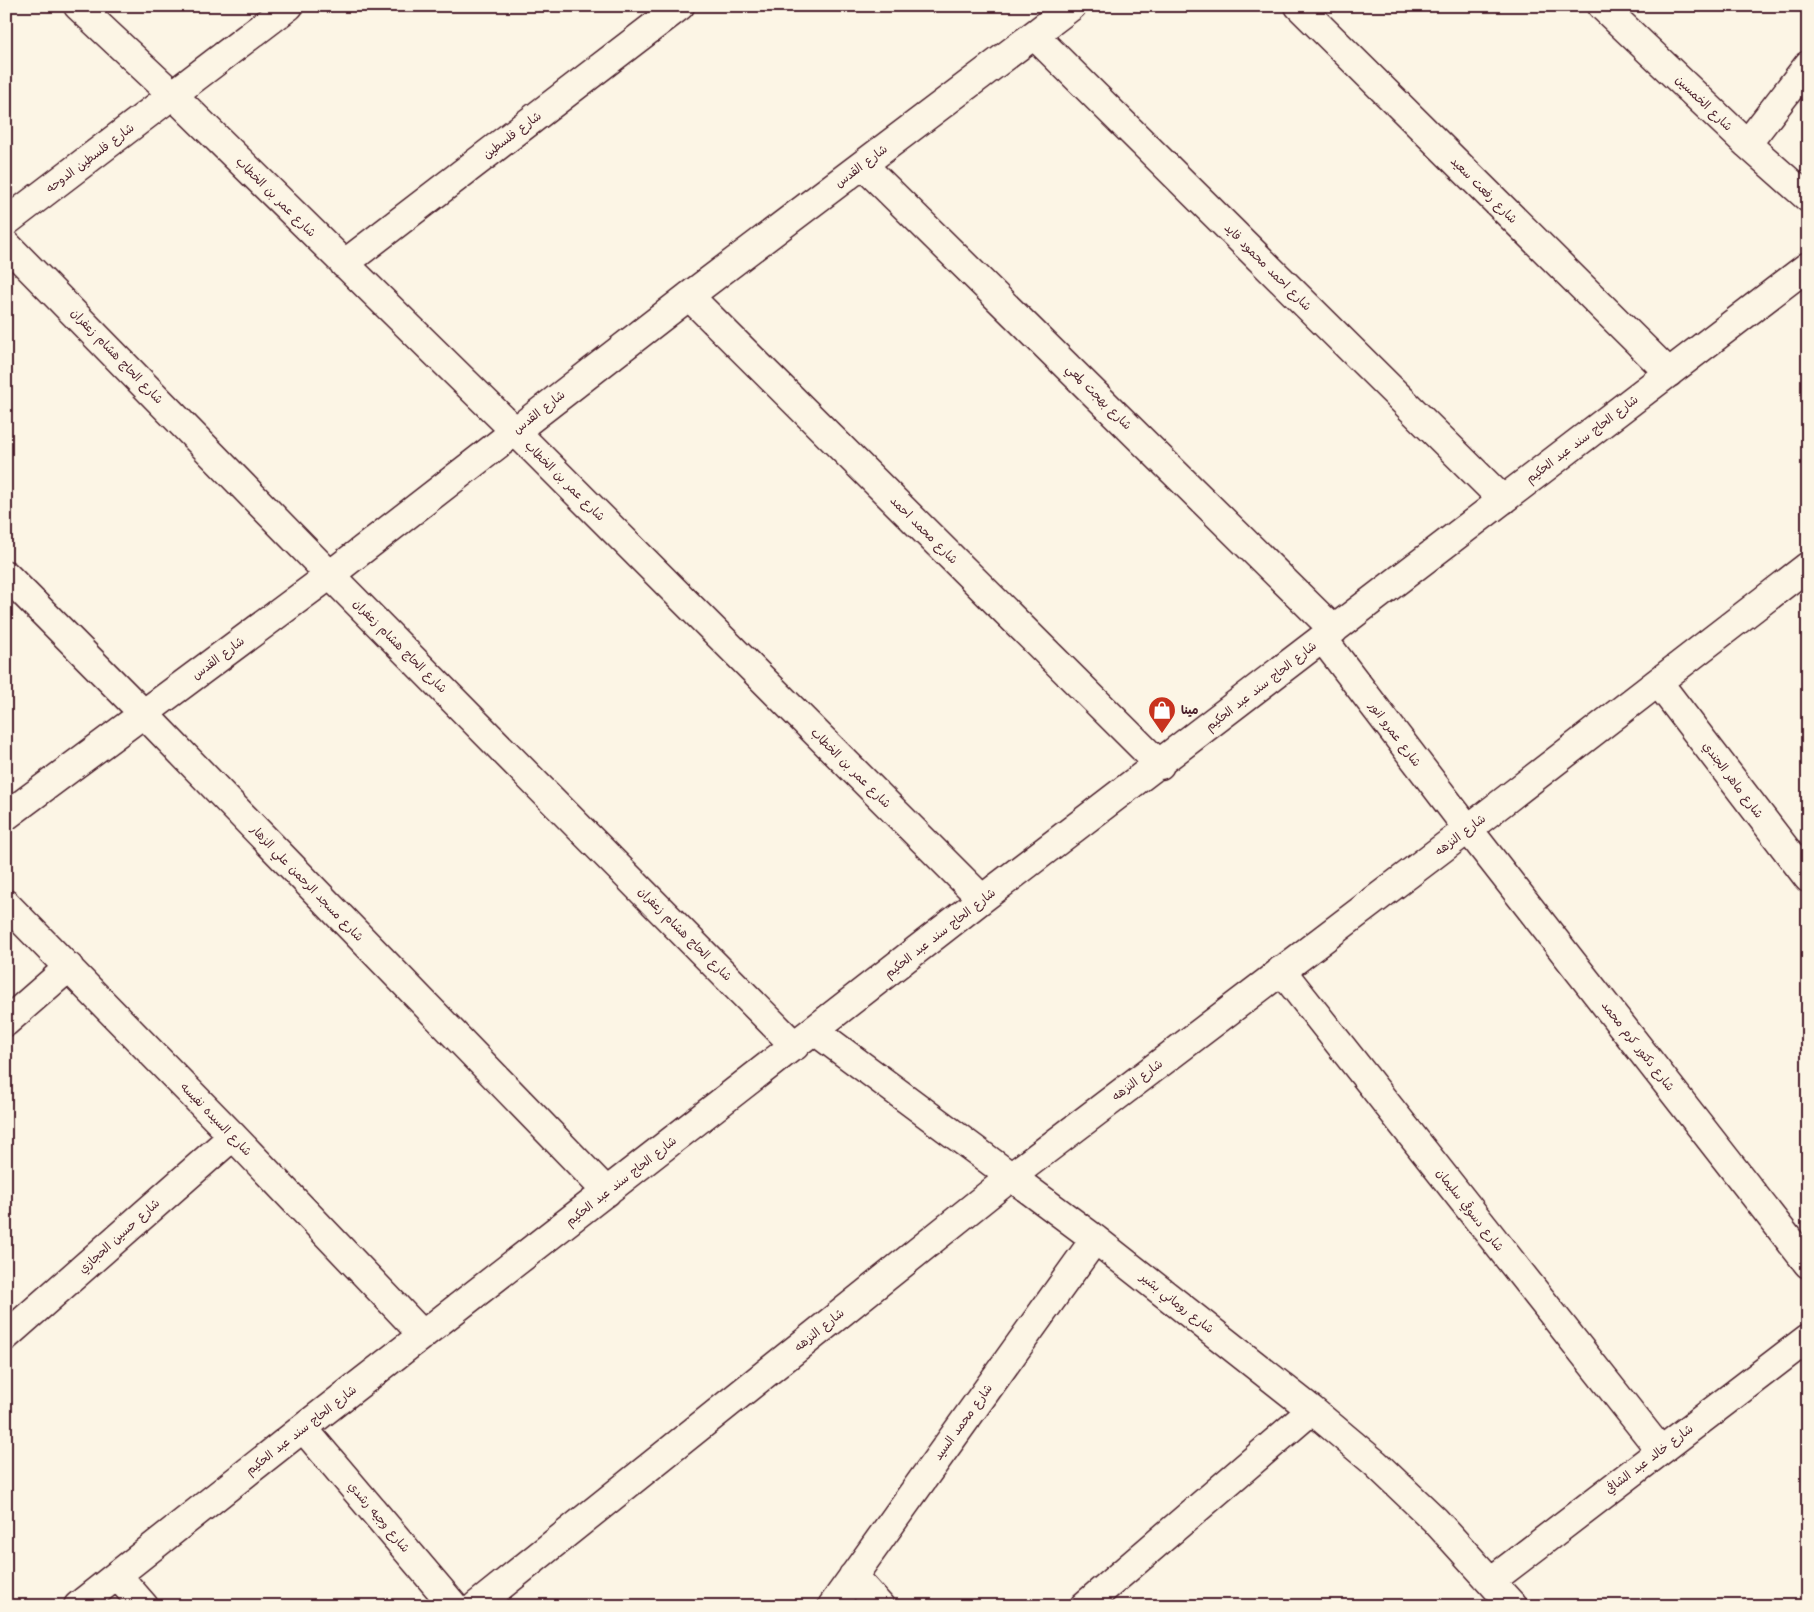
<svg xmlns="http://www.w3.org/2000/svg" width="1814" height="1612" viewBox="0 0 1814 1612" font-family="Kalam,'Playpen Sans Arabic',sans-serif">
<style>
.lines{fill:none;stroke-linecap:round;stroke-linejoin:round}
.minor-casing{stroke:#4a1f2b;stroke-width:31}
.minor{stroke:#fcf5e5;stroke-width:28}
.labels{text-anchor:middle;stroke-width:4;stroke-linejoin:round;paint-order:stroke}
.street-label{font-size:12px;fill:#4a1f2b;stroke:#fcf5e5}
.poi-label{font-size:12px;font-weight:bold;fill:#4a1f2b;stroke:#fcf5e5;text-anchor:start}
</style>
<rect width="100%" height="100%" fill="#fcf5e5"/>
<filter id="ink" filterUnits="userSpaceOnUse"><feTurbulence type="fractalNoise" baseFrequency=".02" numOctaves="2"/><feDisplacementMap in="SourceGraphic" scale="10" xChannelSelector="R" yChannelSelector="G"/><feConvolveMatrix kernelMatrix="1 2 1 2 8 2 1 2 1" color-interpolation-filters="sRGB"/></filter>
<g filter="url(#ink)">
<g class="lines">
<g class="minor-casing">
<path id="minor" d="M78,6l95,89 342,336 467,468
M1299,6l370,367
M1602,6l145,138 61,54
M1034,35l469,465
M1747,144l61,-79
M863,165l471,465
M6,222l283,-216
M6,244l324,331 465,471
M344,264l336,-258
M689,296l471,469
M6,575l138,139 463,478
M1323,639l145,190 340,435
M1658,682l150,196
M6,816l324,-241 359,-279 383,-290
M6,904l227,232 190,199
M1281,970l379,480
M6,1022l63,-55
M815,1031l280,208 217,171 63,53 60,57 78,86
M6,1336l227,-200
M303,1428l151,178
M117,1575l27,31
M853,1576l27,30
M1491,1581l317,-243
M78,1606l225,-178 679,-529 826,-633
M476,1606l536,-430 456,-347 340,-263
M832,1606l263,-367
M1084,1606l228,-196"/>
</g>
<use href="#minor" class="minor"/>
</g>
</g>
<defs>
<g id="shop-pin" transform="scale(1.4375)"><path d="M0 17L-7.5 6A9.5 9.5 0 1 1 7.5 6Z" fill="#c8321e" stroke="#fcf5e5"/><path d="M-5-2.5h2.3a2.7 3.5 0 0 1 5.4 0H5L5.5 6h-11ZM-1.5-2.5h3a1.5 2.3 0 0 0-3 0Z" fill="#fff"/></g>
</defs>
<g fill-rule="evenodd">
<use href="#shop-pin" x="1162" y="710"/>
</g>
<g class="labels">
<g class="street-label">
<text transform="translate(1704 103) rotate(44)" y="4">شارع الخمسين</text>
<text transform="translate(512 135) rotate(-37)" y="4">شارع فلسطين</text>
<text transform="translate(90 158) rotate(-37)" y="4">شارع فلسطين الدوحه</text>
<text transform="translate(861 166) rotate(-37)" y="4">شارع القدس</text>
<text transform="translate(1484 190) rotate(45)" y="4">شارع رفعت سعيد</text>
<text transform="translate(276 197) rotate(45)" y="4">شارع عمر بن الخطاب</text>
<text transform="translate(1268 267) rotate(45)" y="4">شارع احمد محمود فايد</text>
<text transform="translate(117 356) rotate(46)" y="4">شارع الحاج هشام زعفران</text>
<text transform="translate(1099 397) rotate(45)" y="4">شارع بهجت لمعي</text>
<text transform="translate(539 412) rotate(-38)" y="4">شارع القدس</text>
<text transform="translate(1582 439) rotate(-37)" y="4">شارع الحاج سند عبد الحكيم</text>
<text transform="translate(565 481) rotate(45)" y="4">شارع عمر بن الخطاب</text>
<text transform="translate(924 530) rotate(45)" y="4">شارع محمد احمد</text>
<text transform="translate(400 646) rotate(45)" y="4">شارع الحاج هشام زعفران</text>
<text transform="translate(218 658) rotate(-37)" y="4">شارع القدس</text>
<text transform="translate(1261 686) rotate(-38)" y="4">شارع الحاج سند عبد الحكيم</text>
<text transform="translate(1395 734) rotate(53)" y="4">شارع عمرو انور</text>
<text transform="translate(851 768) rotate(45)" y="4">شارع عمر بن الخطاب</text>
<text transform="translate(1733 780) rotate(53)" y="4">شارع ماهر الجندي</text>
<text transform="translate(1460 835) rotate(-37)" y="4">شارع النزهه</text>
<text transform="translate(307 883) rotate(46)" y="4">شارع مسجد الرحمن علي الزهار</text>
<text transform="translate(940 933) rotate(-38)" y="4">شارع الحاج سند عبد الحكيم</text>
<text transform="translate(685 934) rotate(45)" y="4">شارع الحاج هشام زعفران</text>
<text transform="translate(1638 1046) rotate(52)" y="4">شارع دكتور كرم محمد</text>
<text transform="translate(1137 1080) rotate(-37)" y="4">شارع النزهه</text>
<text transform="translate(216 1119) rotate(46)" y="4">شارع السيده نفيسه</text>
<text transform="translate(621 1181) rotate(-38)" y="4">شارع الحاج سند عبد الحكيم</text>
<text transform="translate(1470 1210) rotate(52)" y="4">شارع دسوقي سليمان</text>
<text transform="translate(119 1236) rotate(-42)" y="4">شارع حسين الحجازي</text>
<text transform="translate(1177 1303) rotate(38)" y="4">شارع روماني بشير</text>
<text transform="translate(819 1330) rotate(-39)" y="4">شارع النزهه</text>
<text transform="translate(963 1422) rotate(-54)" y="4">شارع محمد السيد</text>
<text transform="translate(301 1430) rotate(-38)" y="4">شارع الحاج سند عبد الحكيم</text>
<text transform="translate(1649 1459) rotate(-37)" y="4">شارع خالد عبد الشافي</text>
<text transform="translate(379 1517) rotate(50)" y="4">شارع وجيه رشدي</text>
</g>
<g class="poi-label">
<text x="1181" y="714">مينا</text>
</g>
</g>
<rect width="1814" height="1612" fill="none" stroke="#fcf5e5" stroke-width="25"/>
<rect x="12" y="12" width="1789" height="1587" fill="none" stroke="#4a1f2b" stroke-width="2" filter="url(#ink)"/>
</svg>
